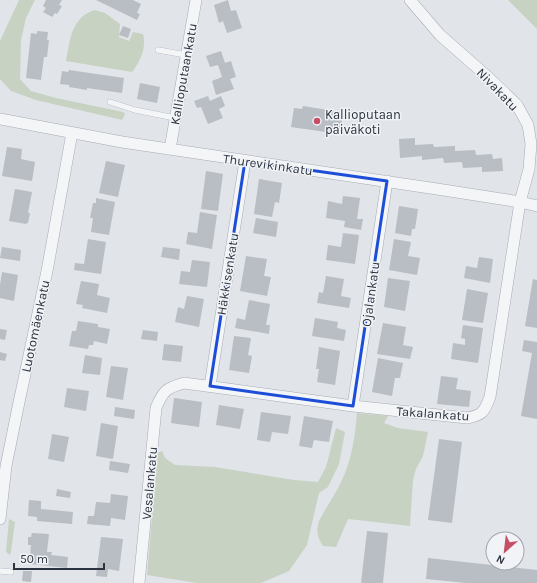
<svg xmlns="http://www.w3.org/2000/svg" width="537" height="583" viewBox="0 0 537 583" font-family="Karla,sans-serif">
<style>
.green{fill:#c7d2c3}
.building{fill:#b9bec5}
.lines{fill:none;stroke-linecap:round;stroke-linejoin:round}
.lane-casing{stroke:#a6abb3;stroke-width:6}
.street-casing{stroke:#a6abb3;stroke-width:12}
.lane{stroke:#f4f5f7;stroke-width:5.5}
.street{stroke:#f4f5f7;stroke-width:11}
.marked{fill:none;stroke:#1d4ed8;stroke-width:3;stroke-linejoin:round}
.poi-dot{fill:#c64e65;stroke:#f1f3f6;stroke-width:1.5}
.labels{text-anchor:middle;stroke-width:3;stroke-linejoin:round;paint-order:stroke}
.street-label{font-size:13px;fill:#2a333f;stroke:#f1f3f6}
.poi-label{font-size:13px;fill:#2a333f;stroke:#f1f3f6;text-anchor:start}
</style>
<rect width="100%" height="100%" fill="#e1e4e9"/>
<path class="green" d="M19,0h16l-9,18 -5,22 -1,39 11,12 25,7 67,14 2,2 -3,6 -86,-20 -25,-9 -11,-12v-38z
M508,0h29v29z
M95,10l10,3 15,11 -1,13 10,4 4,-9 10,2c4,13 -3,28 -11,38l-66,-11c4,-20 5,-44 29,-51z
M357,413l31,3 -4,7 14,5 30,4 -5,24 -7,13 -3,11 -3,46 -62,-7 -12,28 -13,-1c-6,-9 -7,-15 -4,-25 7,-14 17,-27 23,-41 10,-21 13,-44 15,-67z
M336,428l9,4 -6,32 -11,23 -9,6 -12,52 -18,26 -28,12h-64l-50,-8 8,-92 -1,-23 2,-7 6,-2 3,7 10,7 40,2 79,13 24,2 8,-15z
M9,519l6,3 -4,30 -1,3 -4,-3z"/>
<path class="building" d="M46,0h16l-3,5 3,1 -5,8 -2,-1 -3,4 -9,-5 3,-4 -3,-2z
M96,0h37l8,4 -4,9 3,1 -3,6z
M228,0l3,11 5,-1 6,18 -15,5 -4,-12 -4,2 -5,-18z
M123,26l8,3 -3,9 -9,-3z
M37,31l11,1 -1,8h2l-2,17h-3l-3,23 -15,-2 5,-45 6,1z
M221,51l4,12 6,-2 5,16 -6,2 4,10 -18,6 -4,-14 10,-4 -4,-12 -8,2 -4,-11z
M69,70l55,8 -2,15 -35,-5v2l-18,-3v-2l-9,-1 2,-13 6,1z
M140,83l20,4 -3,16 -20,-4z
M208,96l2,5 11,-5 4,10 -6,3 4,9 -15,6 -7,-17 -4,1 -3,-7z
M303,106l31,5 -1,3 10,1 -3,19 -49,-7 3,-19 8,1z
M415,138v7l18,-1 1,3 21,-1v5l20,-1 1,5 16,-1 1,5 9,-1 1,13 -21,1v-5l-19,1 -1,-6 -18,1 -1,-5 -21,2v-4l-22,2 -1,-19z
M7,147l15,2 -1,10 14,3 -3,19 -30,-5z
M106,161l19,4 -7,32 -19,-4z
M206,171l17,3 -5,37 -17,-2z
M259,179l23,4 -3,20 -4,-1 -3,15 -18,-3z
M15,189l17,3 -4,21h2l-2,10h-1l-1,1 -17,-3z
M343,196l17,2 -3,21h6l-2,11 -17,-3 1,-6 -19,-3 2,-17 14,3z
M96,198l19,4 -6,33 -18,-3 2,-14h-3l3,-15h3z
M399,206l19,3 -3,20h-3l-1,7 -16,-3z
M200,212l17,3 -5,34 -26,-5 2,-12 9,1z
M256,218l22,4 -2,15 -23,-4z
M343,233l16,2 -4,29 -29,-4 2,-15 13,2z
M88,239l18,3 -5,32 -27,-4 1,-7 9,1z
M394,239l17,3 -3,14 12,2 -3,17 -28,-5z
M2,247l19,3 -1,11 -20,-3z
M163,247l17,2 -1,11 -18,-3z
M246,256l21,3 -3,17 7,1 -4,19 -27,-5z
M479,257l14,2 -3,24 -26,-5 2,-12 11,2z
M192,260l18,2 -3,25 -28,-3 2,-13 9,1z
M2,272l16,3 -4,26 -14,-3v-13z
M326,276l18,3 -3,17 10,2 -2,10 -32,-5 2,-11 4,1z
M388,278l22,3 -5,30 -21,-4z
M533,279l4,1v48l-12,-2z
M81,281l18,3 -2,11 13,3 -3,15 -25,-5 1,-3 -7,-1z
M467,289l21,4 -5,30 -21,-3z
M187,296l17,3 -5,28 -24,-5 3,-15 6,2z
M249,300l21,4 -4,21h4l-1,9 -34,-6 2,-10 8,2z
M315,318l23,4 -1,6 9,2 -2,11 -32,-5z
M78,321l20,3v3l12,2 -3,15 -13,-3 -1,4h-4l-1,4 -19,-3 3,-15h4z
M383,323l23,4 -3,18 10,2 -3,12 -33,-5z
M463,325l20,3 -5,35 -27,-4 2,-16 12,2v-6l-4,-1z
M0,329l7,1 -2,10 -5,-1z
M143,330l15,2 -1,9 -16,-2z
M234,336l17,2 -3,17 4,1 -3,17 -20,-3z
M524,340l13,2v77l-16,-3 11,-63 -10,-2z
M164,344l19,2 -2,16 -19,-2z
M319,347l21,4 -5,34 -18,-3 2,-13h-3z
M0,352l7,2 -2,7 -5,-1z
M85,355l17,3 -2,17 -18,-2z
M378,358l25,5 -3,15h-5l-3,18 -20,-4z
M111,366l17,2 -5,32 -17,-3z
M441,376l17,2 -2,11 15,2 -2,16 -32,-3z
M67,388l22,3 -3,20 -22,-4z
M174,398l28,4 -3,25 -28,-4z
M219,405l25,4 -4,20 -24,-4z
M115,407l20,3 -1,9 -20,-3z
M261,412l30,4 -3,18 -16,-2 -2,10 -13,-2z
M304,416l29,5 -4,21 -15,-2 -2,8 -13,-2z
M101,423l17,3 -5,33 -17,-3z
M52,434l17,3 -5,25 -16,-3z
M439,439l23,3 -10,81 -24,-3z
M110,461l20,3 -2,9 -19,-3z
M57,489l14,3 -1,6 -14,-2z
M111,494l17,2 -3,24 -14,-2 -1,8 -23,-2 1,-8h6l2,-14 14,1z
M29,500l12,1v8l32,3 -1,12 -35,-3v-4l-9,-1z
M367,531l21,2 -5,50h-22z
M32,533l17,1 -2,18h5l-1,3 17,2 -1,11 -38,-4 2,-19h-3v-8h3z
M101,537l22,2 -4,32 -11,-2 -1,8 -11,-1z
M428,558l109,12v13h-71l-40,-4z
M23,571h9l-1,11 -9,-1z"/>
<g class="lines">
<g class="lane-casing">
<path id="lane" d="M158,50l28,5
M110,102l25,8 40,8
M0,571l11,1"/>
</g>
<g class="street-casing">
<path id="street" d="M0,119l122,23 315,47 83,13 17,4
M170,149l26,-149
M210,386l35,-225
M353,406l34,-225
M0,519l6,-53 12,-59 29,-136 25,-138
M139,583l17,-175c7,-17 10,-20 28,-25l169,23 114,12c16,-3 17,-6 23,-21l30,-195 9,-33 2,-25 -3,-19 -11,-20 -28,-27 -49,-43 -30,-35"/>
</g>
<use href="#lane" class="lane"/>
<use href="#street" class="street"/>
</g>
<path class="marked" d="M245,161l142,20 -34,225 -143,-20z"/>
<circle class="poi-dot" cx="317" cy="121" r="4"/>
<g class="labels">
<g class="street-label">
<text transform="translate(183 74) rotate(-80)" y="5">Kallioputaankatu</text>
<text transform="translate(498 89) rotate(46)" y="5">Nivakatu</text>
<text transform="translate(268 164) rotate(8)" y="5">Thurevikinkatu</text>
<text transform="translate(227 274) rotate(-81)" y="5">Häkkisenkatu</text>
<text transform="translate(370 294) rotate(-82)" y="5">Ojalankatu</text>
<text transform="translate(35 326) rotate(-78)" y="5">Luotomäenkatu</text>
<text transform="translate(433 413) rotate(4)" y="5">Takalankatu</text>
<text transform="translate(149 483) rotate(-85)" y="5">Vesalankatu</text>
</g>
<g class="poi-label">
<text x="325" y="119">Kallioputaan<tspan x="325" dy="15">päiväkoti</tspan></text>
</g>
</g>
<g transform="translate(505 551) rotate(208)"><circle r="19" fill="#f1f3f6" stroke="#a1a6ad"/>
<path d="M0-3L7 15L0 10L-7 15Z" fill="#c64e65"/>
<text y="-6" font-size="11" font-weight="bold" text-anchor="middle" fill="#2a333f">N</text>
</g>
<path d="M14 563v6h90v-6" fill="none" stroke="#2a333f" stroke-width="2"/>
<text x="20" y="563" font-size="12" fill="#2a333f" stroke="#f1f3f6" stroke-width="3" paint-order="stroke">50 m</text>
</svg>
